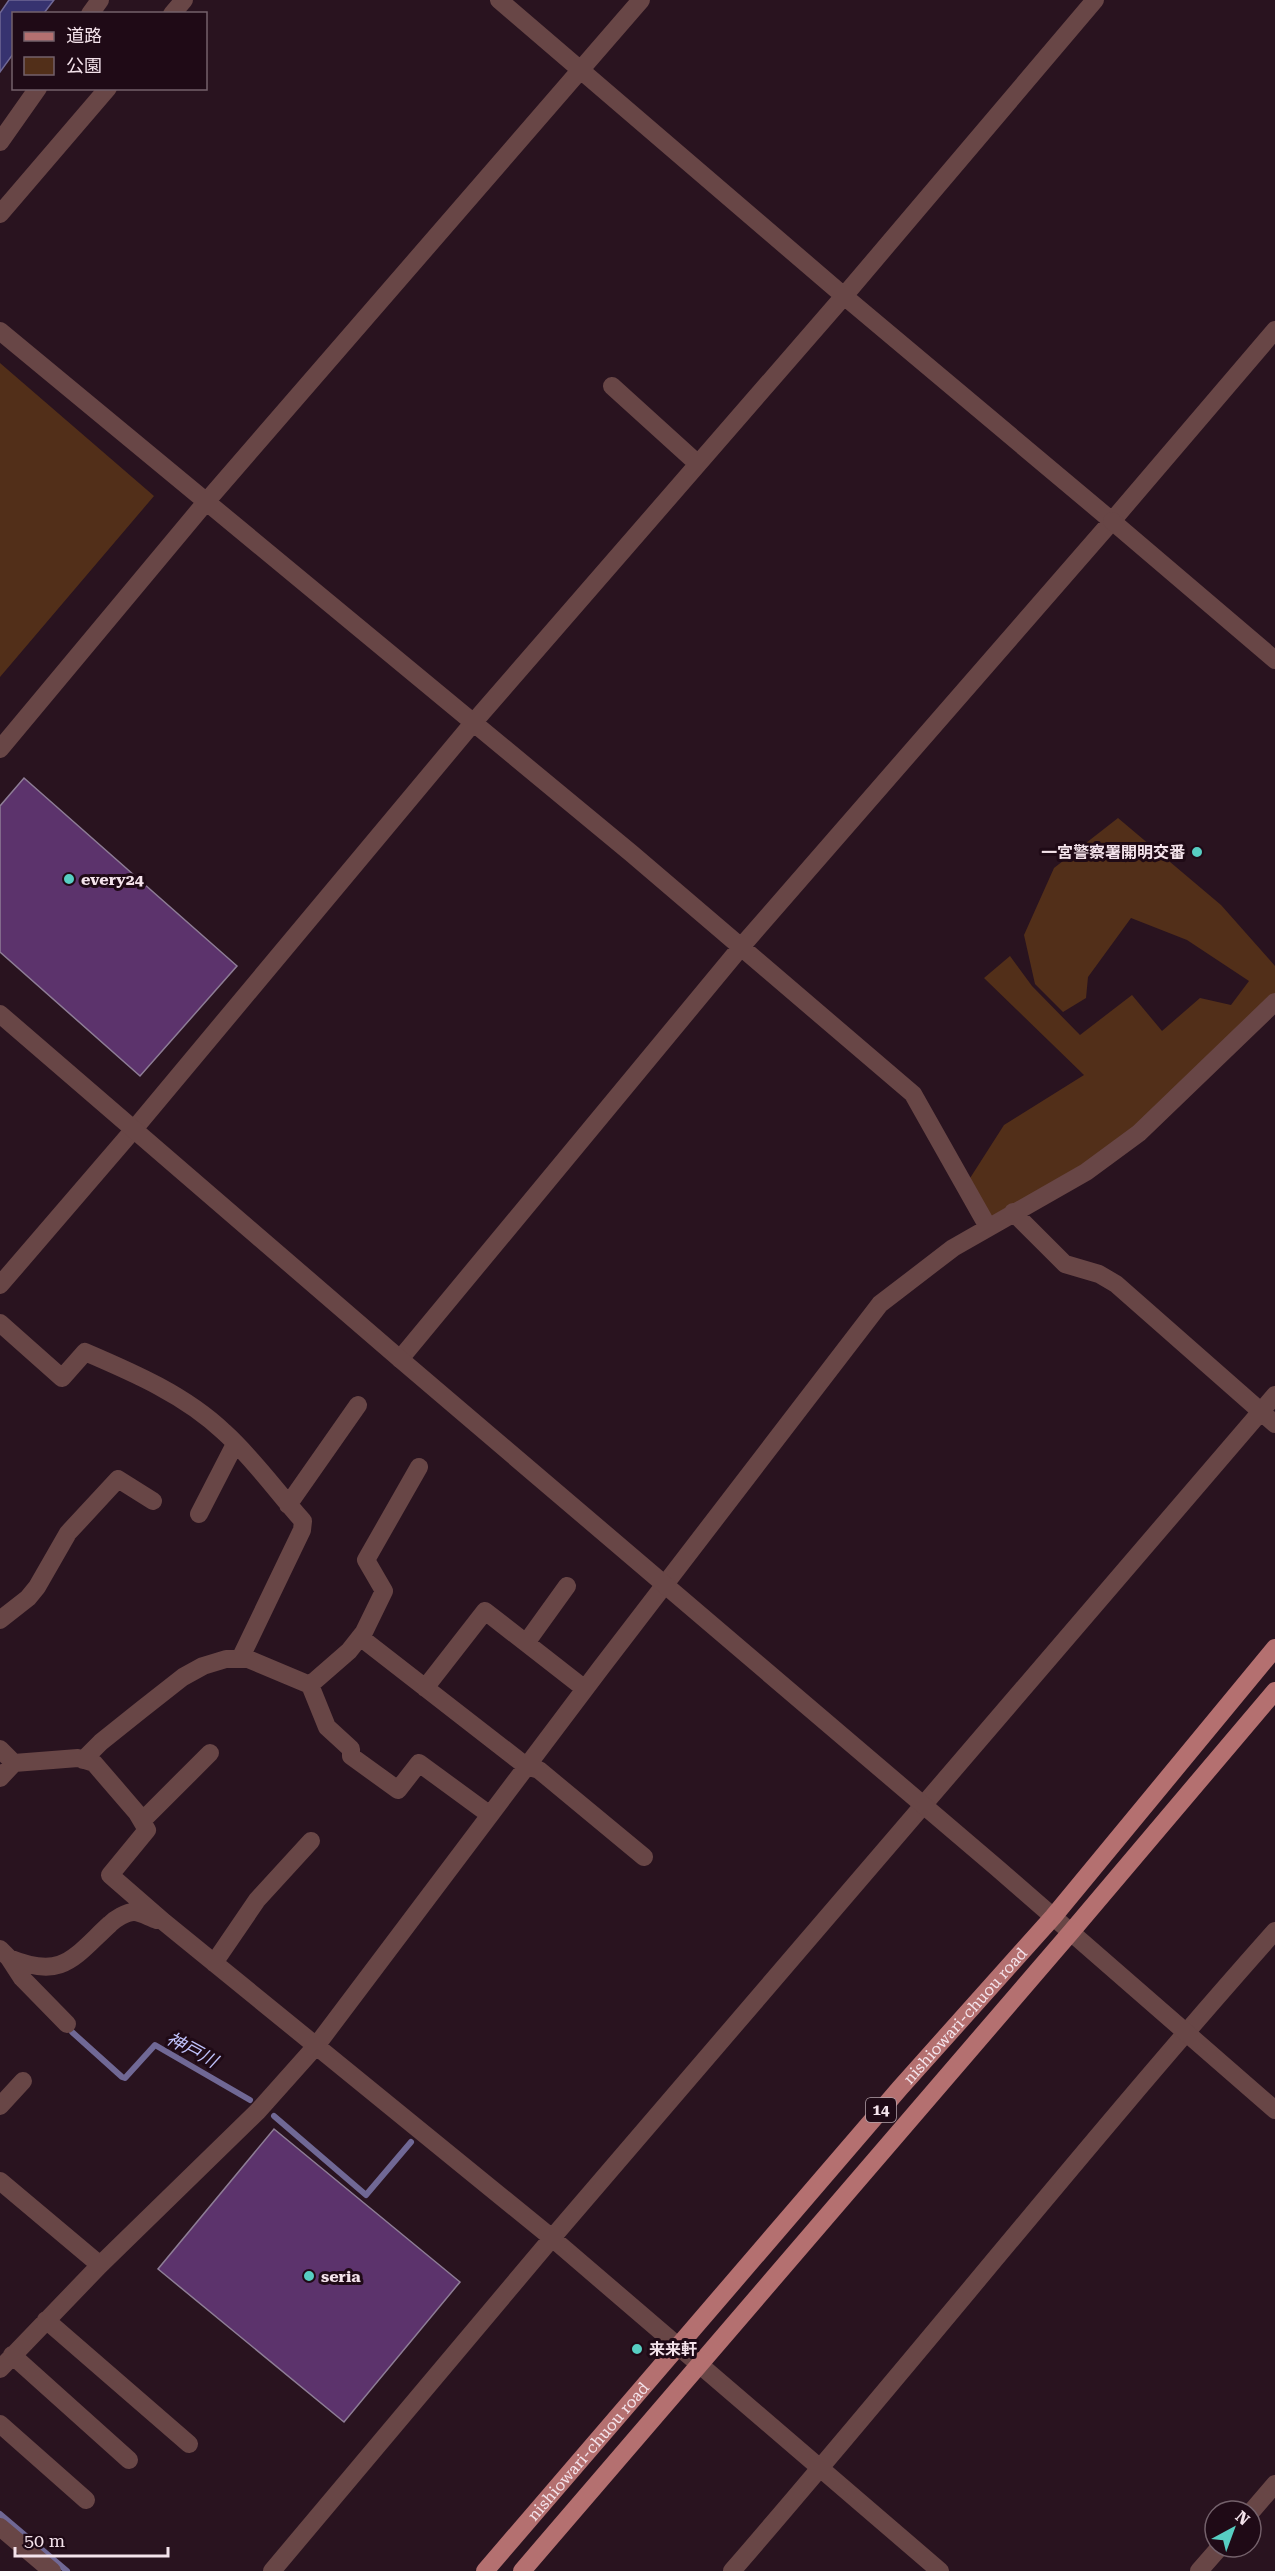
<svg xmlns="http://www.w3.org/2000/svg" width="1275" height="2571" viewBox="0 0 1275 2571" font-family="'Roboto Serif','Noto Sans JP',serif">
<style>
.green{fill:#522f19}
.water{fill:#373370;stroke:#706895;stroke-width:1.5}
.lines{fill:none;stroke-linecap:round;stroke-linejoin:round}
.stream{stroke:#706895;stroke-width:6}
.building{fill:#5c336c;stroke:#8e7d96;stroke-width:1.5}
.minor{stroke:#684646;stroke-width:18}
.tertiary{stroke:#684646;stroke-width:18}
.primary{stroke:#b47070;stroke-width:18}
.poi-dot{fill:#57cec2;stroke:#1f0a16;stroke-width:2}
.labels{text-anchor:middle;stroke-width:6;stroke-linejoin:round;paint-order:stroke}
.shield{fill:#1f0a16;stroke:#b4a2ab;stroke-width:1.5}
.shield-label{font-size:15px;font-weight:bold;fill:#f4e3eb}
.poi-label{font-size:16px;font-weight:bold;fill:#f4e3eb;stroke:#1f0a16;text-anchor:start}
.street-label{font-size:16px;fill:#f4e3eb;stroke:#1f0a16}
.water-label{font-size:18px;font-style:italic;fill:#bec0f9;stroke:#1f0a16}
</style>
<rect width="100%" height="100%" fill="#29131f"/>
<path class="green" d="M0,363l154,133 -154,181z
M1118,818l103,87 54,61v37l-136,130 -151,94 -23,-41 39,-61 80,-50 -100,-97 26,-22 22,30 48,49 52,-40 30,36 38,-33 31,7 18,-24 -62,-41 -56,-22 -43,59 -2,21 -23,14 -28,-28 -11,-49 30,-67z"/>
<path class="water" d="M9,0h45l-10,13 -30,1 -1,40 -13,18v-59z"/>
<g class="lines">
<path class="stream" d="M72,2032l50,45 3,1 30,-33 95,55
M274,2116l92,79 45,-53
M0,2514l67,57"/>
</g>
<path class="building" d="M24,778l213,188 -97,110 -140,-124v-146z
M274,2129l186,153 -116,140 -186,-153z"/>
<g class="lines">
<path class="minor" d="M499,0l345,296 268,225
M90,14l10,-14
M172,14l12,-14
M0,142l38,-54
M0,214l108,-126
M0,331l631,522 282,241 75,133
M612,386l86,78
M0,749l206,-247 435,-502
M1013,1212l52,52 34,10 17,10 159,140
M0,1285l135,-157 338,-405 371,-427 251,-296
M0,1323l62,55 23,-26c49,21 100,43 139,80 29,26 53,60 79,89l-1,9 -62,129
M400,1359l341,-412 371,-426 163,-191
M288,1505l70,-100
M199,1514l36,-70
M0,1620l28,-22 9,-11 31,-54 50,-54 35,22
M360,1637l166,129 13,4 105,87
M526,1643l41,-57
M310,1685l17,42 24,22v7l47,34 21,-27 71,52
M425,1688l60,-77 100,78
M0,1749l14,14 64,-5 16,5 43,50 10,17 -37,45 54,47 388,316 388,333
M83,1760l18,-18 40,-32 42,-33 20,-11 23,-7h22l62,26 39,-34 15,-19 20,-41 -18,-31 53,-93
M0,1778l14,-15
M142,1821l68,-68
M0,1949l9,9 13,20 45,46
M9,1958c54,22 64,0 101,-34 5,-5 16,-12 24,-12 7,0 16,6 23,8
M214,1963l43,-63 54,-59
M0,2106l23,-25
M0,2181l100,84
M46,2320l143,124
M12,2355l117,105
M0,2369l100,-104 158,-154 58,-65 284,-377 280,-365 73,-56 133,-76 53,-39 136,-131
M0,2424l86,76
M1251,2512l24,-28
M0,2527l52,44
M272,2571l280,-333 723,-843
M732,2571c183,-211 357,-431 543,-640
M1199,2571l21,-24"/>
<path class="tertiary" d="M1112,521l163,139
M0,1014l400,345 596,508 279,243"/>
<g class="primary">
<path id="s1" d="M485,2571l415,-483 153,-171 222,-269"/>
<path d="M522,2571l549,-639 204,-241"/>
</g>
</g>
<g class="poi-dot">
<circle cx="1197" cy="852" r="6"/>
<circle cx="69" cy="879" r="6"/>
<circle cx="309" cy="2276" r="6"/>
<circle cx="637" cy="2349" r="6"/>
</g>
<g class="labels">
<rect class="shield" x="866" y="2098" width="30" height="24" rx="4.5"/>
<g class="shield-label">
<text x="881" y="2115">14</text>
</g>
<g class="poi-label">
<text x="1185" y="858" text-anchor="end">一宮警察署開明交番</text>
<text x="81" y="885">every24</text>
<text x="321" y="2282">seria</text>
<text x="649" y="2355">来来軒</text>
</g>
<g class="street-label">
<text dy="6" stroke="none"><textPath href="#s1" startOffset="734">nishiowari-chuou road</textPath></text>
<text dy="6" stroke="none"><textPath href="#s1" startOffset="158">nishiowari-chuou road</textPath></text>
</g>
<g class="water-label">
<text transform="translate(192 2050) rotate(28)" y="6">神戸川</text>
</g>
</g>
<rect x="12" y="12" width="195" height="78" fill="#1f0a16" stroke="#74616b" stroke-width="1.5"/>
<rect x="24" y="32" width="30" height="9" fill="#b47070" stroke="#74616b" stroke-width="1.5"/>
<text x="66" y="42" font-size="18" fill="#f4e3eb">道路</text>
<rect x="24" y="57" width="30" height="18" fill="#522f19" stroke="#74616b" stroke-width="1.5"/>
<text x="66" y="72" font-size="18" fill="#f4e3eb">公園</text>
<g transform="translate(1233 2529) rotate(41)"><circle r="28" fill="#1f0a16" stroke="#74616b" stroke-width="1.5"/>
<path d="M0-4.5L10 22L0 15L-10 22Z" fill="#57cec2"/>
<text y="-9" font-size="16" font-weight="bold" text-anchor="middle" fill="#f4e3eb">N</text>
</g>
<path d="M15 2547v9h153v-9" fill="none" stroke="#f4e3eb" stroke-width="3"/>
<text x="24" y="2547" font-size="18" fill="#f4e3eb" stroke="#1f0a16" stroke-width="4.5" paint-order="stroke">50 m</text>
</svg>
